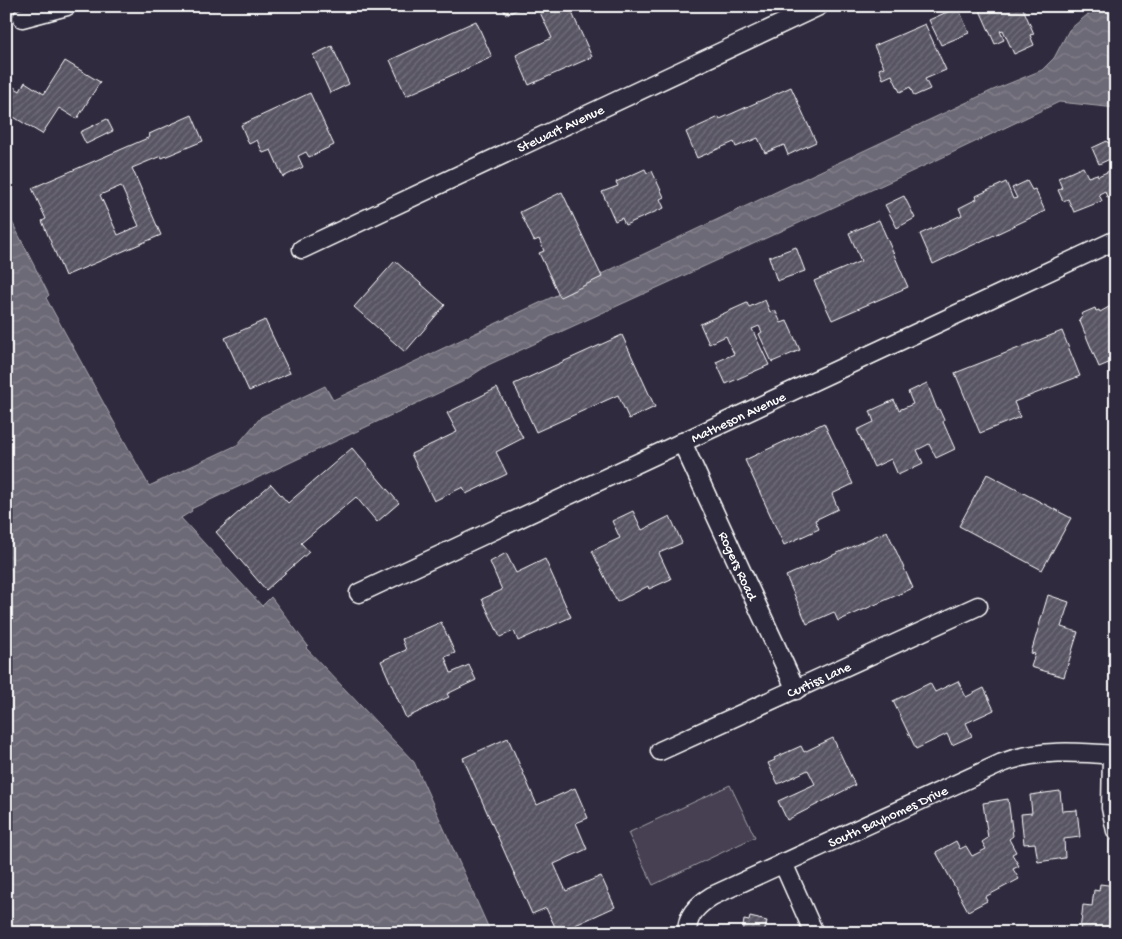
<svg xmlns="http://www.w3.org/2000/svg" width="1122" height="939" viewBox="0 0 1122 939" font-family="'Gochi Hand',sans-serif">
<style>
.pitch{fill:#464152;stroke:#a2a0a8}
.water{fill:url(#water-waves);stroke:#a7a6ad}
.building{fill:url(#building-hatch);stroke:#fff;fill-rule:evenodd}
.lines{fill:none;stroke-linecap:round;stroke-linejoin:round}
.minor-casing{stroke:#fff;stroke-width:21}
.minor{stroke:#2f2a3d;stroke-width:18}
.labels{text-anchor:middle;stroke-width:4.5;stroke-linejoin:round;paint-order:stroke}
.street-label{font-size:14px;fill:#fff;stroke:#2f2a3d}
</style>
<defs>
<pattern id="water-waves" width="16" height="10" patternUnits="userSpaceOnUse" patternTransform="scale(1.25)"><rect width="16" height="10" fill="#6d6a77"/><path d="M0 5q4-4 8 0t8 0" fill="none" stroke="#83808b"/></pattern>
<pattern id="building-hatch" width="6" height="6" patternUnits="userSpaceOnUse" patternTransform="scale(1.25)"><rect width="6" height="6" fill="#595564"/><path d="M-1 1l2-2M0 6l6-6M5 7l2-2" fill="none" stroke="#726e7b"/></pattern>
</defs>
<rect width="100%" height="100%" fill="#2f2a3d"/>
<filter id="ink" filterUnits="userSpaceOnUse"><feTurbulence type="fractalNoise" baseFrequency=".02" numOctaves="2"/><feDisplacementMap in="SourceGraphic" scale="10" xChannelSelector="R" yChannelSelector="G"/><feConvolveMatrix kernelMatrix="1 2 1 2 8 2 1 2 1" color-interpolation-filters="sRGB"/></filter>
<g filter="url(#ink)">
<path class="pitch" d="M730,785l25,52 -102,48 -25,-52z"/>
<path class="water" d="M1105,6l11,1v101l-57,-6 -122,58 -449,205 -26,17 -271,127 1,2 -11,7 81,88 9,-9 37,49 -2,2 108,114 77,171h-485v-723l43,85 -3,3 103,188 88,-41 24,-28 64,-31 8,14 660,-310 49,-20 12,-12 15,-28 18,-15z"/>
<path class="building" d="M502,6h22l-18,9z
M537,6h32l23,51 -63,28 -13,-30 36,-17z
M978,6h44l12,28 -4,1 4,10 -20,9 -11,-24 -3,1 4,9 -9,4z
M958,7l11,26 -28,12 -12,-25z
M476,21l16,36 -86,39 -16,-36z
M925,24l21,46 -21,9 5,10 -16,7 -4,-9 -10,5 -8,-17 -9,4 -4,-10 5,-2 -10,-21z
M332,46l17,38 -19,9 -17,-38z
M65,61l35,21 -23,37 -18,-11 -17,26 -30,-18 -6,10v-44l14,9 5,-9 19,12z
M791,87l25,55 -28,13 -4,-10 -19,8 -7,-15 -22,9 -2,-5 -37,16 -11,-26 33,-15 1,2z
M310,93l24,52 -25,12 -3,-5 -8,4 5,11 -20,10 -12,-27 -8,3 -6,-13 -8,4 -8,-19z
M192,115l11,26 -41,17 -1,-2 -29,12 29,67 -96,41 -23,-55 4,-2 -14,-31 118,-51 -1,-3zM121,186l18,40 -21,9 -18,-40z
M107,119l6,12 -27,13 -6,-12z
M1116,140v53l-9,4 -2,-6 -6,3 3,7 -28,11 -6,-13 -5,2 -5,-11 4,-2 -4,-10 25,-11 5,10 9,-3 1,2 16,-7 -4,-10 -11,5 -7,-16 15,-7 1,2z
M645,169l2,4 5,-2 12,26 -4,2 4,9 -39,17 -3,-7 -7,3 -13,-29 16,-6 -2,-4z
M1027,181l5,9 3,-1 10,22 -112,53 -13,-30 42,-19 -3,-7 18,-9 -1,-3 30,-14 7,17 4,-1 -5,-10z
M562,192l40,85 -42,20 -21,-44 5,-2 -5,-12 -5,2 -14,-29z
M904,196l11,22 -18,10 -12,-23z
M879,220l29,67 -76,33 -18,-39 47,-20 -12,-28z
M796,247l9,24 -28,10 -8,-24z
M395,261l50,44 -40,47 -51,-45z
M765,300l5,12 5,-2 6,13 6,-2 13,29 -28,12 -13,-28 3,-2 -3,-6 -7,3 17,36 -43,19 -10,-22 18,-8 -8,-18 -17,8 -9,-20 47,-21 2,4z
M1116,303v57l-17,7 -20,-48 4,-2 -2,-3 14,-6 1,3 3,-1 1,2z
M265,320l25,53 -41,18 -24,-53z
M1062,331l18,45 -66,26 6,15 -40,16 -25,-60z
M622,335l33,72 -26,12 -11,-24 -82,37 -22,-48z
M927,383l10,26h2l5,11 -1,2 12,27 -19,9 -7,-14 -12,6 6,13 -25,12 -7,-16 -17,8 -17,-37 17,-8 -4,-11 24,-11 5,10 14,-6 -5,-12z
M497,388l26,50 -27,14 11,22 -41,20 -3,-7 -29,14 -23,-47 46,-22 -10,-19z
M824,423l29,61 -21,10 6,15 -23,11 4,9 -35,16 -39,-85z
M352,448l47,55 -22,19 -21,-25 -55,46 8,9 -43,38 -50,-58 55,-48 17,19z
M987,474l84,44 -29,52 -83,-44z
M633,511l9,19 28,-14 12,27 -23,10 12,26 -22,10 -1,-3 -31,16 -25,-51 28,-13 -8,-17z
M887,531l26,57 -75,33 -4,-9 -27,12 -21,-48z
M506,553l10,20 29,-14 26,58 -53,24 -4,-10 -14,6 -18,-38 20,-9 -12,-28z
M1048,595l21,7 -8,25 17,5 -14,45 -33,-10 4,-13 -4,-1z
M441,622l14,31 -10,4 6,16 18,-8 7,15 -29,14 2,3 -43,21 -25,-57 25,-11 -4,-11z
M958,681l8,16 18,-9 10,22 -28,13 6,13 -20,9 -5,-11 -31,15 -23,-48 37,-18 5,9z
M508,738l29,67 38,-17 13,30 -12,5 11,26 -33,15 12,27 35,-15 14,31 -57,26 -12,-25 -14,6 -69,-156z
M833,738l22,47 -68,35 -9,-19 37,-17 -7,-14 -30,14 -10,-21 7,-3 -1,-2 27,-12 3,6z
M1060,791l2,20 15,-1 3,27 -16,2 1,19 -27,4 -3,-19 -11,1 -3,-30 11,-1 -2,-18z
M1008,799l5,37 -4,3 7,13 -4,2 7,12 -6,3 6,10 -34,18 2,4 -19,10 -32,-59 20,-11 4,8 6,-3 6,10 14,-7 -4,-7 6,-4 -5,-35z
M1100,884l16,2v47l-36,-2 3,-26 9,1 2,-16 5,1z
M750,917l17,4 -3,12h-22l2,-13 5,1z"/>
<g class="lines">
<g class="minor-casing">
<g id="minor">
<path d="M22,18l45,-12"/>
<path id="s1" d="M302,249l517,-243"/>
<path id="s2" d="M682,442l114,248"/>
<path id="s3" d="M359,593l757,-353"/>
<path id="s4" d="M660,751l318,-145"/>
<path d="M1112,754l-1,54 5,23"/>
<path d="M783,863l31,70"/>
<path id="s5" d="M688,933c-3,-17 11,-29 24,-37l290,-133c35,-14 77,-11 114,-8"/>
</g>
</g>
<use href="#minor" class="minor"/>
</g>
</g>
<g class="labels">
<g class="street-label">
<text dy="5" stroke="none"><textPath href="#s1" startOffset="285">Stewart Avenue</textPath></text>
<text dy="5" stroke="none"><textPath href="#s3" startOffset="418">Matheson Avenue</textPath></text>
<text dy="5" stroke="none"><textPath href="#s2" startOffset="136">Rogers Road</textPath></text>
<text dy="5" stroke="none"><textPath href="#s4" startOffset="174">Curtiss Lane</textPath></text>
<text dy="5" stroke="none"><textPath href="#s5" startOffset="240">South Bayhomes Drive</textPath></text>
</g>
</g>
<rect width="1122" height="939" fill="none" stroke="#2f2a3d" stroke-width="25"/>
<rect x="12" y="12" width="1097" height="914" fill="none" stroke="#fff" stroke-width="2" filter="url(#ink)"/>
</svg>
